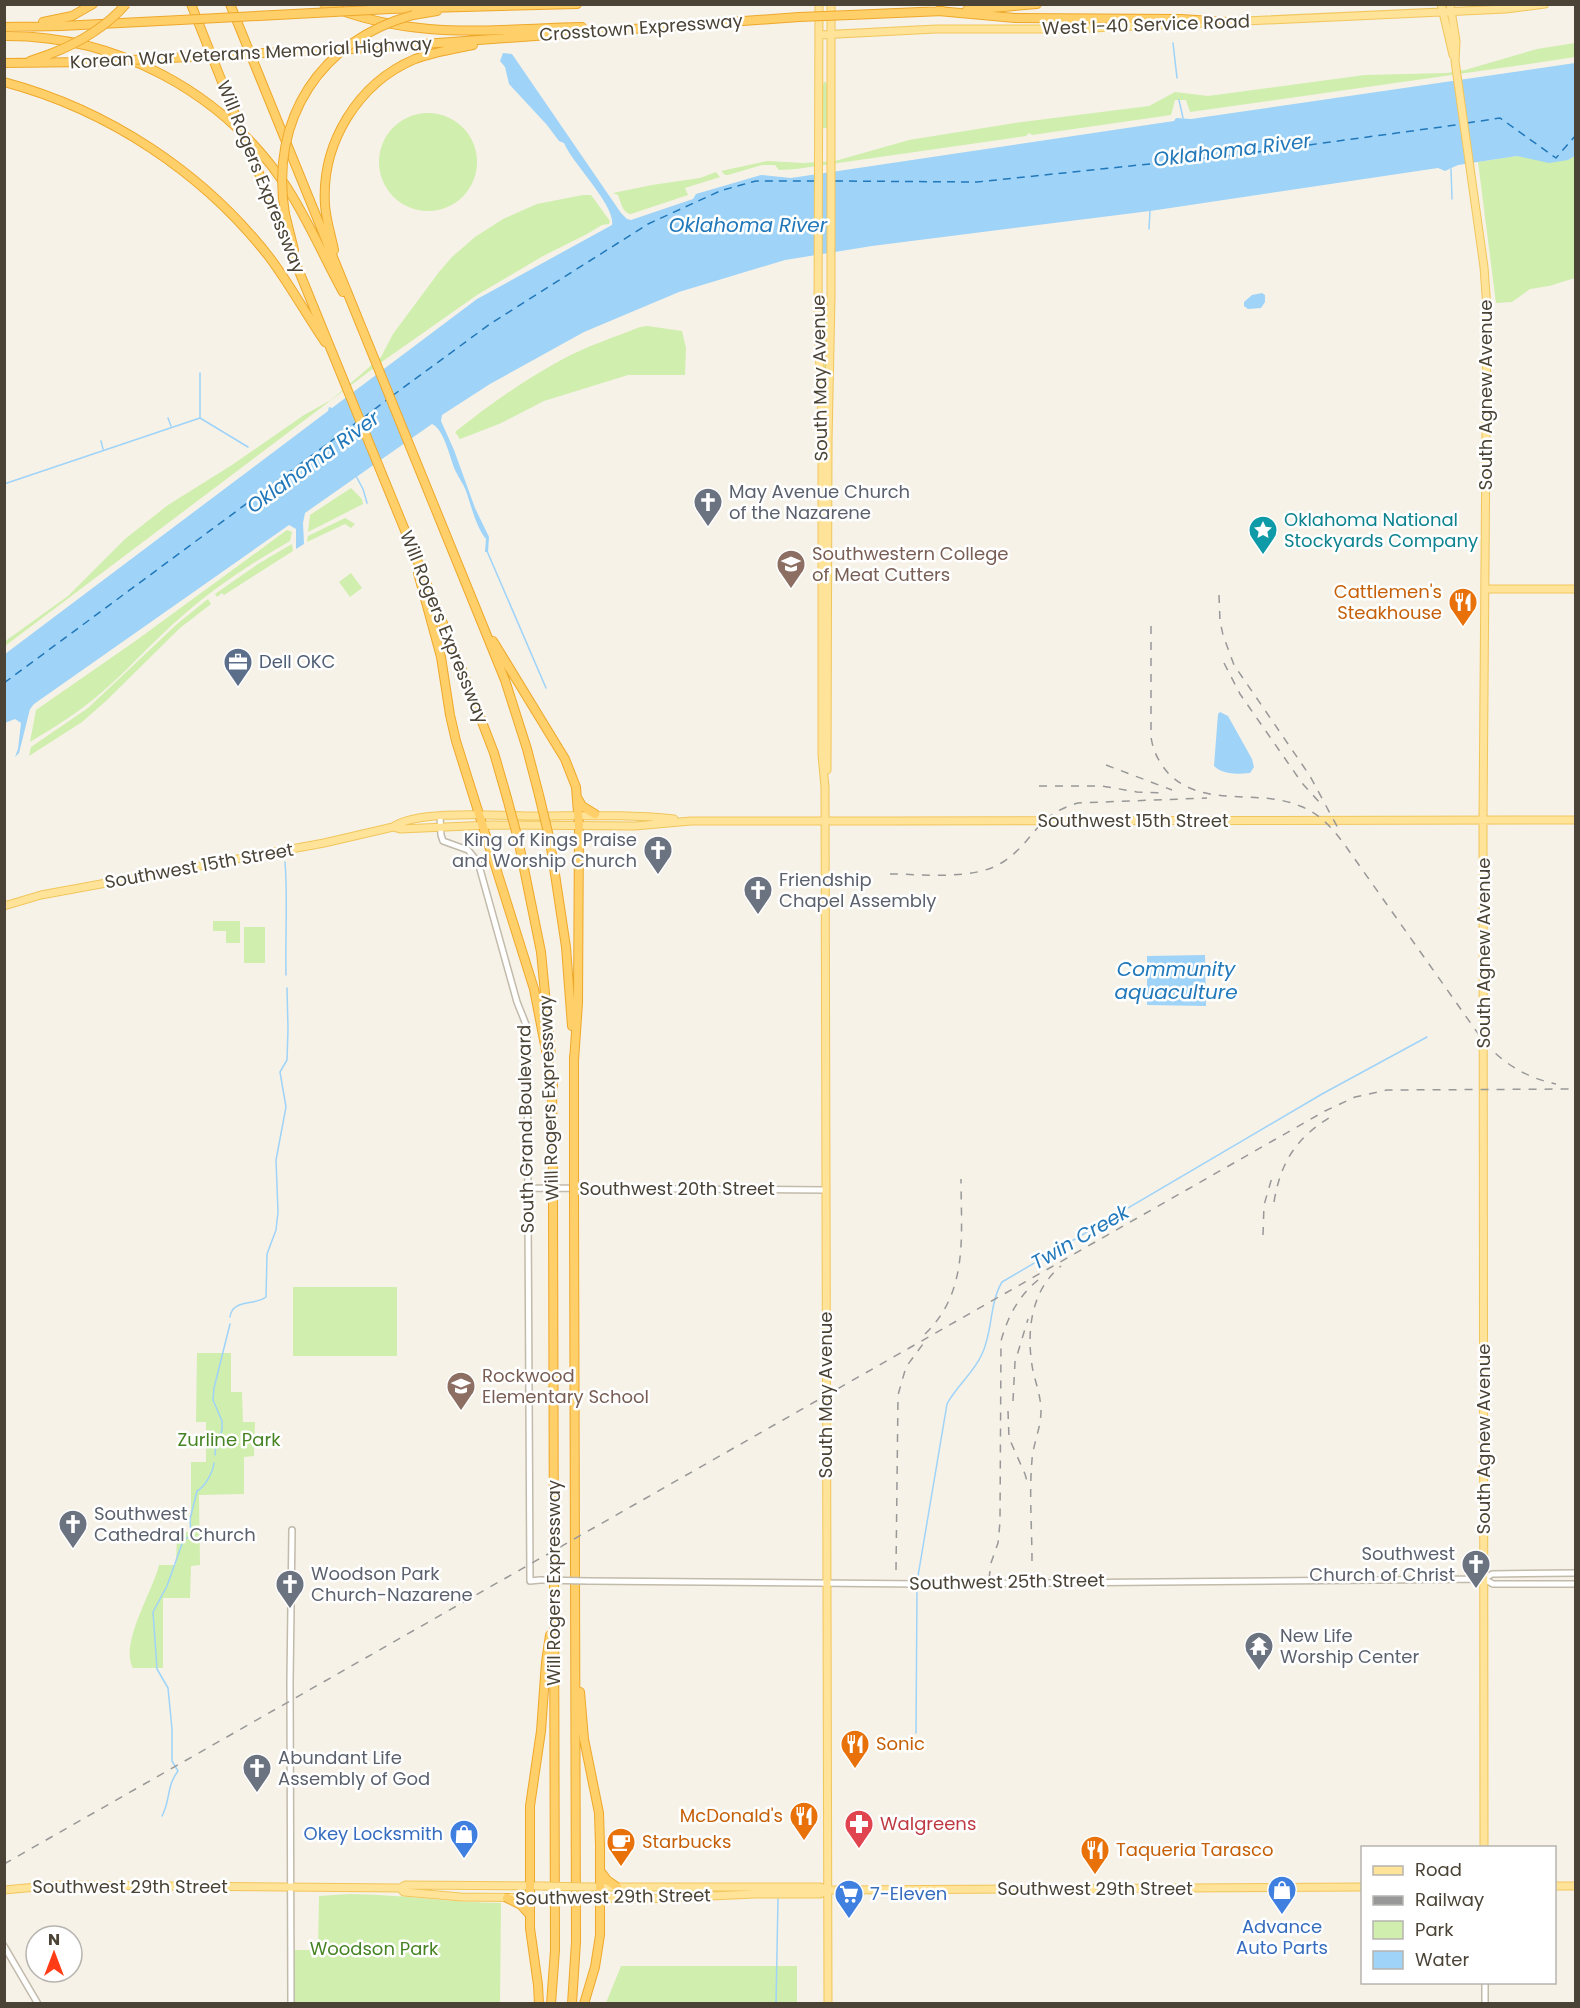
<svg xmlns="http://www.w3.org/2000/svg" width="1580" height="2008" viewBox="0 0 1580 2008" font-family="Poppins,sans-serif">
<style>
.green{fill:#d0eead}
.water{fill:#9fd3f8}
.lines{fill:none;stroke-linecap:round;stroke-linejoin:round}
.stream{stroke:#9fd3f8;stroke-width:1.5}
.ferry{stroke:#2178ba;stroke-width:1.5;stroke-dasharray:8 6;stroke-linecap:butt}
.minor-casing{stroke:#c2baaa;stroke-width:8}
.major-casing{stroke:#f1c65c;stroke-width:9}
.highway-casing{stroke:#eea82a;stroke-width:10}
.minor{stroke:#fff;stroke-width:5}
.major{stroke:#ffe398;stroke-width:7}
.highway{stroke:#ffcf6a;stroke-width:8}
.rail{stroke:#989898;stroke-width:1.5;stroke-dasharray:8 8;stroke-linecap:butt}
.minor-bridge-casing{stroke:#c2baaa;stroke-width:8;stroke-linecap:butt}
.major-bridge-casing{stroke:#f1c65c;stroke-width:9;stroke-linecap:butt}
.highway-bridge-casing{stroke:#eea82a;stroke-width:10;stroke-linecap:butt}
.minor-bridge{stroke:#fff;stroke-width:5}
.major-bridge{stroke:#ffe398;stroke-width:7}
.highway-bridge{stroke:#ffcf6a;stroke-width:8}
.labels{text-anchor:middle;stroke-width:5;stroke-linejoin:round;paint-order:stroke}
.street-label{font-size:18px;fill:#4a4336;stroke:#fff}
.worship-label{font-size:18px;fill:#5b616d;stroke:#fff;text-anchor:start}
.culture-label{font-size:18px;fill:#0d838f;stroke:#fff;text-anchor:start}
.education-label{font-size:18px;fill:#785e54;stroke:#fff;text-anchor:start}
.food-label{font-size:18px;fill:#c56008;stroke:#fff;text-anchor:start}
.service-label{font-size:18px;fill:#4e5e75;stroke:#fff;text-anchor:start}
.park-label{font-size:18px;fill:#468322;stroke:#fff}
.health-label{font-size:18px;fill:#be3a42;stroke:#fff;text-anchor:start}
.shop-label{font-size:18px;fill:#366cbe;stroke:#fff;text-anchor:end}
.water-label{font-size:20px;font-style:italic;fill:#2178ba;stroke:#fff}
</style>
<rect width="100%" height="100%" fill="#f6f2e8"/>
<path class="green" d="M1575,43v14l-53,8 -332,47 -4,-12h-11l-4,15 -139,20 -3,-2 -3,3 -230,33 -17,1 -4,-5h-13l-34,10h-3l-4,-4 46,-10 37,2 31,-2 74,-21 106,-17 134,-17 26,-14 33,4 157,-21 82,-2 18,-3 72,-21z
M825,81l3,6 -1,41h-5v-42z
M379 162a49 49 0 1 1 98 0a49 49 0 1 1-98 0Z
M1517,156l51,4 7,-4v122l-26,8 -19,3 -18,13 -16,1 -18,-141z
M716,172l4,5 -35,11 3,7 -57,19c-9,-1 -10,-12 -13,-19l-5,-2 39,-8 48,-7z
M583,195h8l19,26 -1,3 -7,1 -15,9 -44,22 -66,39 -94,66 -378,285 -1,-4 64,-46 57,-57 43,-34 64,-40 72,-50 27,-15 28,-24 22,-19 12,-23 46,-62 13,-15 23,-20 28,-18 34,-15z
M822,302h5l1,51 -3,52z
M647,326l35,5 4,17 -1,27h-57l-84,26 -45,23 -39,15 -5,-7c34,-27 69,-52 108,-73 24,-13 52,-22 77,-32z
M351,488l11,11 1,5 -55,28 2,-17z
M345,518l10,6 -4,4 -6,-4 -38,18 1,-6z
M287,530l5,2 -2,9c-38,22 -76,47 -109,76 -28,24 -52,52 -80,76 -22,19 -46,34 -71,49l6,-32 98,-68z
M292,544l1,7 -69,44 -2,-2 -5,4 -2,-3 43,-30z
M351,573l11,15 -12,9 -11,-15z
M208,599l3,5 -31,24 -74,73 -24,21 -53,34 2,-9 57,-39 89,-84z
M213,921h27v22h-14v-12h-13z
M244,927h21v36h-21z
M293,1287h104v69h-104z
M197,1353h34v39h11l1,30h12l-1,34 -10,1v37l-45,1 1,70 -9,1 -1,32h-27v70h-30c-14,-24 20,-77 26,-103h17l1,-33h14v-70h15v-40h-10z
M349,1894c51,0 101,9 152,9l-1,100h-206l-1,-53h25l1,-54z
M621,1966h176v37h-191z"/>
<path class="water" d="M503,53l9,1 109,159 6,6 4,1 62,-21 3,-5 65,-19 30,3 383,-57 2,-3 15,1 384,-56v93l-7,4 -19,3 -32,-7 -59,9 -13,6 -7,-3 -288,43 -278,35 -87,14 -106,32 -95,40 -94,52 -48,31 -1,6 13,29 21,58 14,29 -1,15h-3l1,-13c-10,-12 -15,-34 -20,-48 -3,-8 -8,-14 -11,-21 -5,-12 -11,-41 -23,-46l-127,89 -2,10 1,21 -8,5v-20l-7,-4 -255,179 -4,5 -11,44 -4,4 3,-8 3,-26 -6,-4 -10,4v-69l323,-243 1,-4 3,1 145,-109 135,-74c4,-19 -40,-62 -48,-82l-5,-2 -12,-16 -38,-41 -4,-17 -5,-6z
M1262,293l3,2v7l-4,6 -13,1 -4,-3v-4l8,-7z
M1220,712l8,4 24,43 2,8 -4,6c-13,1 -27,2 -36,-7l4,-52z
M1205,955l1,51 -59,-1v-49z"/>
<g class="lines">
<path class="stream" d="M1173,43l4,35
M1179,100l4,18
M1451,169l1,30
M1149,229l1,-18
M200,373v44
M168,418l3,8
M101,441l2,8
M356,476l7,13 4,14
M4,484l196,-66 48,29
M487,551l59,137
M285,862c3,38 0,75 1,113
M230,1317c2,-18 24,-11 36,-20l1,-43 9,-24 2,-18 -2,-52 10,-53 -6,-35 7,-12 1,-31 -1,-41
M215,1455l1,-11 6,-14v-9l-9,-21 1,-12 16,-64
M918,1576l29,-172c9,-18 27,-31 35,-50 11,-23 7,-50 20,-72l320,-188 105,-57
M916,1733l1,-145
M162,1816c9,-17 4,-29 16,-45l-6,-10v-32l-4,-41 -11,-19 -4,-57 14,-26 16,-45 8,-6 -1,-16 7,-28c8,-4 16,-19 17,-28
M776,2004l2,-105"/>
<path class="ferry" d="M1467,123l33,-5 56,40 20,-23
M835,181l142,1 258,-27 228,-31
M392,396l98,-72 158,-100 72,-33 21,-6 15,-4h59
M363,418l25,-19
M4,683l353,-261"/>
<g class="minor-casing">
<path id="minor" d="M440,816l1,19 2,6 25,9 10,12 39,140 10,25 3,554 10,-1
M528,1188l298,2
M1484,1579l8,-5 84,-1
M588,1581l333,3 563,-5 9,5h83
M4,1946l34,58
M1485,1982v22
M291,2004l-1,-323 2,-151"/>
</g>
<g class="major-casing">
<path id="major" d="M819,4l-1,320 4,92v339l3,32 3,1217
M1441,4l12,51
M1450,4l6,37 -1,20 29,206 3,42 -4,511 1,1028
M1224,22l282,-13 39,-5
M819,35l117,-6h133l135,-6
M1485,589h91
M827,770l1,-329 3,-144v-293
M393,827l7,2 91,-4 144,1 56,-5h200l685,-1
M4,906l37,-11 283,-52 69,-16c24,-18 110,-11 142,-11 47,0 92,-2 139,3
M1554,1886h22
M590,1887h230l7,3h9l526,-3
M400,1888l4,4 57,5 82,1
M4,1890l55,-5 341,3 5,-3 138,1
M590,1898l54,1 111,-5h65l7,-4"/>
</g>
<g class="highway-casing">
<path id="highway" d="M191,4l39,98
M230,4l275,676 22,69 12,46
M324,4c87,37 167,25 258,23
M390,9l187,-5
M967,10l70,-6
M938,11l77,7 166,1 46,3
M413,15l24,-4
M850,15l93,-4
M43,22l29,-6 21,-12
M4,27l57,-1 119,-6
M4,36c112,-1 217,55 280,147 23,34 39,73 59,109
M265,53l89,-4 445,-32
M30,61l20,-7
M4,63l88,-1
M4,82c105,28 200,91 266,176 20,27 36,56 55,84
M256,166l206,504 32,83 13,45
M285,214l9,36
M334,250c-3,-15 -8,-30 -9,-45 -4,-62 33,-122 90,-146 19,-7 39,-10 58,-14
M418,573l23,84 9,58 6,26 78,248 19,97
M493,641l72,118 11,28 3,39 -1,177 -4,58
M578,799l4,7 13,8
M518,839l23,113 10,104
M550,841l16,106 6,79
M574,1056v120
M552,1083l1,95
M580,1692l4,47 15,74 1,33v89l-5,32 -11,37
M601,1872l6,8 10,7
M507,1898l14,7 8,9
M539,2004l-1,-19 -8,-57v-122l11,-75 5,-69 4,-27
M551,2004l4,-54 -2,-750
M572,2004l4,-62 -2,-743"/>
</g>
<use href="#minor" class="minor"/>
<use href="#major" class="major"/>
<use href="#highway" class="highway"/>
<path class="rail" d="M1219,595l1,26 3,14 11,30 76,111 29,54
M1151,626v111c2,14 8,26 18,37 35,35 89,14 131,32 21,8 34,24 47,42l137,194c20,22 43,36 72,42
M1224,663l16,31 62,89 18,20
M1106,765l66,25
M1039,786h63l35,6 28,1
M890,874c33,0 84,7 113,-12 32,-21 32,-47 75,-59l129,-5
M1274,1202c7,-41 22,-64 58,-86
M1263,1235l1,-30 9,-31
M925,1334c44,-42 36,-99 36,-155
M1013,1401l2,-39 13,-43
M1008,1411l1,27 16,36 3,11
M1032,1561c0,-33 -3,-67 0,-101 1,-16 9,-32 9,-49 0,-14 -5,-27 -8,-40 -7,-37 -3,-80 28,-105
M896,1570l2,-175 8,-28 17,-23
M989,1579l2,-16 7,-20 2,-21 1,-181c7,-25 17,-44 37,-61
M4,1864l1321,-753 30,-14 32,-7 189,-1"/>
<g class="minor-bridge-casing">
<path id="minor-bridge" d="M540,1580l48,1"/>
</g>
<g class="major-bridge-casing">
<path id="major-bridge" d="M543,1886l47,1
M543,1898h47"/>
</g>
<g class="highway-bridge-casing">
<path id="highway-bridge" d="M799,17l51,-2
M180,20l210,-11
M50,54c29,-11 55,-26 76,-50
M92,62l173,-9
M230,102l26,64
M285,214c-16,-95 36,-174 128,-199
M539,795l11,46
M507,798l11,41
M553,1178v22
M574,1199v-23"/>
</g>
<use href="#minor-bridge" class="minor-bridge"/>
<use href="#major-bridge" class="major-bridge"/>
<use href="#highway-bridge" class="highway-bridge"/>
</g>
<defs>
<g id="church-pin" transform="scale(1.5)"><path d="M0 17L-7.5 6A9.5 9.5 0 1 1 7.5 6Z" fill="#6b7280" stroke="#fff"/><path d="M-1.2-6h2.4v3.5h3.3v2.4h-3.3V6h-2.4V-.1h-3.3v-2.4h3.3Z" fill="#fff"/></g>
<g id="sight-pin" transform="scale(1.5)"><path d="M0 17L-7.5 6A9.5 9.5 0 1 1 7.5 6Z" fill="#0f9aa8" stroke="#fff"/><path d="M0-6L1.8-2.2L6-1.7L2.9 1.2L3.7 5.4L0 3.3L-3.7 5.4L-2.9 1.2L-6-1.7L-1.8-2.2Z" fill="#fff"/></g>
<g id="school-pin" transform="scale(1.5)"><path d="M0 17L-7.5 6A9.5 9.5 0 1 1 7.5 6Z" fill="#8d6e63" stroke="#fff"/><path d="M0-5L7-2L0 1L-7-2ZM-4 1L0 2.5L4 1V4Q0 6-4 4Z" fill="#fff"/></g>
<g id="restaurant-pin" transform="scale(1.5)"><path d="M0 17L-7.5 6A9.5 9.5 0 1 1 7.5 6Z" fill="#e8710a" stroke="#fff"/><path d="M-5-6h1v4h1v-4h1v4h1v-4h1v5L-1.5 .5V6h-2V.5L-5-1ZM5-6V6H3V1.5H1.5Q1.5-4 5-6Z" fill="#fff"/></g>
<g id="office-pin" transform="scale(1.5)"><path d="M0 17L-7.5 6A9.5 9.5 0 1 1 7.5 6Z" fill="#5c6f8a" stroke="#fff"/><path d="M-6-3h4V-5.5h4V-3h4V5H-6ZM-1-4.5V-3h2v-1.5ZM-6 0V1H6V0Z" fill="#fff"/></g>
<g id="temple-pin" transform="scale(1.5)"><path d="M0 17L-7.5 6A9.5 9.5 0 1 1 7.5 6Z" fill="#6b7280" stroke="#fff"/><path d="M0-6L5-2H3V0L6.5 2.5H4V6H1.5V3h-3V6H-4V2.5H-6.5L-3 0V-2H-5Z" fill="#fff"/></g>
<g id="pharmacy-pin" transform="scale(1.5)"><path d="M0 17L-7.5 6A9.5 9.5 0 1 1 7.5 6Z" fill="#e0444e" stroke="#fff"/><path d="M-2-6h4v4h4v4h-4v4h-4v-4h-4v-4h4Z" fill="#fff"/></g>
<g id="shop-pin" transform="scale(1.5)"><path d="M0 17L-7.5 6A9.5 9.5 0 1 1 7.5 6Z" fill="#3f7fe0" stroke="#fff"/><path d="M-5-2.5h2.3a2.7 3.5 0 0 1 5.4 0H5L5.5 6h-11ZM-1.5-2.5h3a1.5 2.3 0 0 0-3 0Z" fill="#fff"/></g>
<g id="cafe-pin" transform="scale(1.5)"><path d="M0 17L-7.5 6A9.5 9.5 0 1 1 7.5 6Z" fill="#e8710a" stroke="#fff"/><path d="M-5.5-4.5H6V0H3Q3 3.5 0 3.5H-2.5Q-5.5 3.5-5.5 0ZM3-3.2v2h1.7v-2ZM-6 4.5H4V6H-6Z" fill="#fff"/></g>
<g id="supermarket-pin" transform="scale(1.5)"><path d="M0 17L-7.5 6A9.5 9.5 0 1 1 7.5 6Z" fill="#3f7fe0" stroke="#fff"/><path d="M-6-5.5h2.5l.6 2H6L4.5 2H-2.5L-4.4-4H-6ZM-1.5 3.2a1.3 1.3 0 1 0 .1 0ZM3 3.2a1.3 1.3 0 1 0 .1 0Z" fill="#fff"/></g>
</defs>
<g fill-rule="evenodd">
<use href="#church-pin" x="708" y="502"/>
<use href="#sight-pin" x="1263" y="530"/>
<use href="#school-pin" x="791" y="564"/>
<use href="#restaurant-pin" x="1463" y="602"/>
<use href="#office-pin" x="238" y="662"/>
<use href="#church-pin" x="658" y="850"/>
<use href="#church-pin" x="758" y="890"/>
<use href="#school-pin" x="461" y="1386"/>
<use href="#church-pin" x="73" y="1524"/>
<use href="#church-pin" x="1476" y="1564"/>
<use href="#church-pin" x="290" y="1584"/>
<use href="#temple-pin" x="1259" y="1646"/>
<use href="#restaurant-pin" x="855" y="1744"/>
<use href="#church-pin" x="257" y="1768"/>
<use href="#restaurant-pin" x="804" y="1816"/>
<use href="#pharmacy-pin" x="859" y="1824"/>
<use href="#shop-pin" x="464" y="1834"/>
<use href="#cafe-pin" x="621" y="1842"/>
<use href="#restaurant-pin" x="1095" y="1850"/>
<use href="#shop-pin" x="1282" y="1890"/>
<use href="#supermarket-pin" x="849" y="1894"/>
</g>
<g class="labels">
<g class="street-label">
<text transform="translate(1146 25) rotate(-2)" y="6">West I-40 Service Road</text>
<text transform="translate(641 28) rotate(-4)" y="6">Crosstown Expressway</text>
<text transform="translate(251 53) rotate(-3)" y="6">Korean War Veterans Memorial Highway</text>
<text transform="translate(261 177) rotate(68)" y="6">Will Rogers Expressway</text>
<text transform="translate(820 378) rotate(-91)" y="6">South May Avenue</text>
<text transform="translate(1486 395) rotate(-90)" y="6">South Agnew Avenue</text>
<text transform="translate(444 627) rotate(68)" y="6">Will Rogers Expressway</text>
<text x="1133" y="827">Southwest 15th Street</text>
<text transform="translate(199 866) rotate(-10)" y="6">Southwest 15th Street</text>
<text transform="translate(1484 953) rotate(-90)" y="6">South Agnew Avenue</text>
<text transform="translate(549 1098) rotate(-92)" y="6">Will Rogers Expressway</text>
<text transform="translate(526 1129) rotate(-91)" y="6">South Grand Boulevard</text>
<text x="677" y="1195">Southwest 20th Street</text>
<text transform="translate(826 1395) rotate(-90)" y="6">South May Avenue</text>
<text transform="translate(1484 1439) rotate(-90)" y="6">South Agnew Avenue</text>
<text transform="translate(1007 1582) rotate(-1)" y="6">Southwest 25th Street</text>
<text transform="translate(554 1583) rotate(-90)" y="6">Will Rogers Expressway</text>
<text x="130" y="1893">Southwest 29th Street</text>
<text x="1095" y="1895">Southwest 29th Street</text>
<text transform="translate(613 1897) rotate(-1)" y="6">Southwest 29th Street</text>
</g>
<g class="worship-label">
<text x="729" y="498">May Avenue Church<tspan x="729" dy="21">of the Nazarene</tspan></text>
<text x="637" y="846" text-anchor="end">King of Kings Praise<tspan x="637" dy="21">and Worship Church</tspan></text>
<text x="779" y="886">Friendship<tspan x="779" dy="21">Chapel Assembly</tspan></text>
<text x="94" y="1520">Southwest<tspan x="94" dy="21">Cathedral Church</tspan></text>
<text x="1455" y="1560" text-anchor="end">Southwest<tspan x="1455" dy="21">Church of Christ</tspan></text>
<text x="311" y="1580">Woodson Park<tspan x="311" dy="21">Church-Nazarene</tspan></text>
<text x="1280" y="1642">New Life<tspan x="1280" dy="21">Worship Center</tspan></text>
<text x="278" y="1764">Abundant Life<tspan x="278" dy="21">Assembly of God</tspan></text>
</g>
<g class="culture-label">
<text x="1284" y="526">Oklahoma National<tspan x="1284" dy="21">Stockyards Company</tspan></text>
</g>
<g class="education-label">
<text x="812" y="560">Southwestern College<tspan x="812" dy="21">of Meat Cutters</tspan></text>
<text x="482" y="1382">Rockwood<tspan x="482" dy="21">Elementary School</tspan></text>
</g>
<g class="food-label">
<text x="1442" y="598" text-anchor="end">Cattlemen's<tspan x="1442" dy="21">Steakhouse</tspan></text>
<text x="876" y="1750">Sonic</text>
<text x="783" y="1822" text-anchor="end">McDonald's</text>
<text x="642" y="1848">Starbucks</text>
<text x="1116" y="1856">Taqueria Tarasco</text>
</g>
<g class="service-label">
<text x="259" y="668">Dell OKC</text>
</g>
<g class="park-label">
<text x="229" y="1446">Zurline Park</text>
<text x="374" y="1955">Woodson Park</text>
</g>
<g class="health-label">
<text x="880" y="1830">Walgreens</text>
</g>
<g class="shop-label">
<text x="443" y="1840">Okey Locksmith</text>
<text x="870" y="1900" text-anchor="start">7-Eleven</text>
<text x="1282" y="1933" text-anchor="middle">Advance<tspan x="1282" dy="21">Auto Parts</tspan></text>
</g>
<g class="water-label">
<text transform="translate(1232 150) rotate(-7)" y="7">Oklahoma River</text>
<text x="748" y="232">Oklahoma River</text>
<text transform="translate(313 462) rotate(-36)" y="7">Oklahoma River</text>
<text x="1176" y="976">Community<tspan x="1176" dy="23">aquaculture</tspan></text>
<text transform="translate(1080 1237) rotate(-30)" y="7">Twin Creek</text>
</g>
</g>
<rect width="1580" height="2008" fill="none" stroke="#4a4336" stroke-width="12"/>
<rect x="1361" y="1846" width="195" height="138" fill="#ffffff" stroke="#b7b4af" stroke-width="1.5"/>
<rect x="1373" y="1866" width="30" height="9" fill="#ffe398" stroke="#b7b4af" stroke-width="1.5"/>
<text x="1415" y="1876" font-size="18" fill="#4a4336">Road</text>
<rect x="1373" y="1896" width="30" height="9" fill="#989898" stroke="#b7b4af" stroke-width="1.5"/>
<text x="1415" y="1906" font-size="18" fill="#4a4336">Railway</text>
<rect x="1373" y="1921" width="30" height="18" fill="#d0eead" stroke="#b7b4af" stroke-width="1.5"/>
<text x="1415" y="1936" font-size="18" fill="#4a4336">Park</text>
<rect x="1373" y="1951" width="30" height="18" fill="#9fd3f8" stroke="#b7b4af" stroke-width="1.5"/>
<text x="1415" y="1966" font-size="18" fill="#4a4336">Water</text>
<g transform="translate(54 1954)"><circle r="28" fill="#ffffff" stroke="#b7b4af" stroke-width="1.5"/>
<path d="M0-4.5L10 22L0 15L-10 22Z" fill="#ff3c16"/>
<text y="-9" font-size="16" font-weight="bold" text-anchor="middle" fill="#4a4336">N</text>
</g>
</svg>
